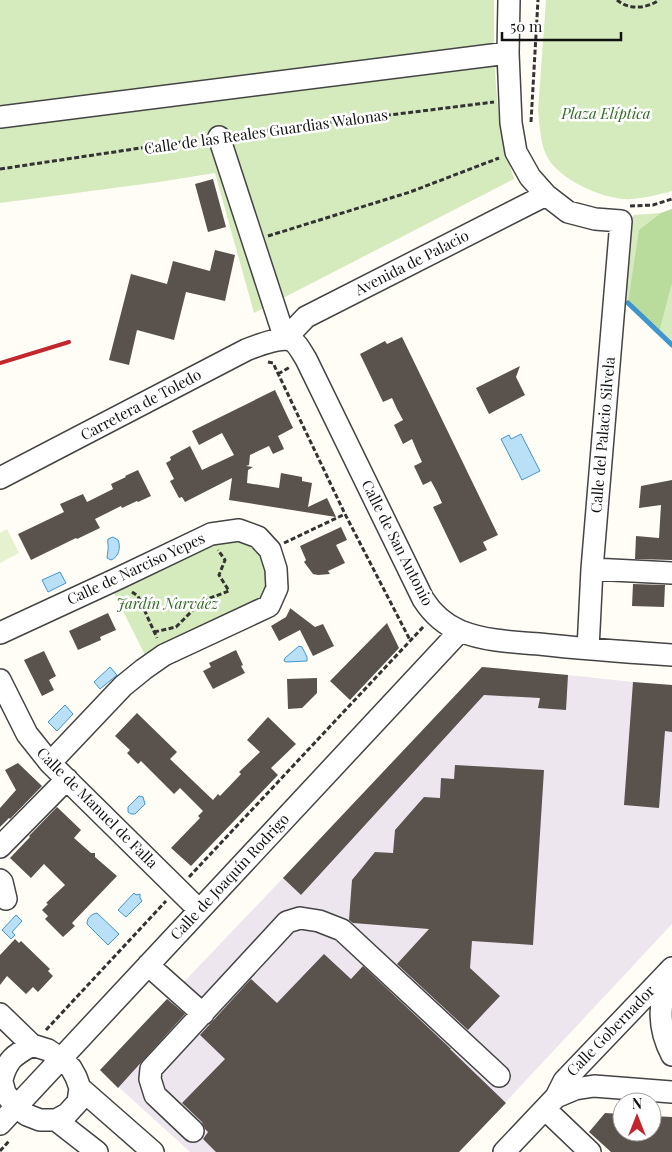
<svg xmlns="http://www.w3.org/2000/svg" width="672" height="1152" viewBox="0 0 672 1152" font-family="'Playfair Display',serif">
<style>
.industrial{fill:#eee6ef}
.green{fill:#d5ebbd}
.forest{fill:#b9dc9c}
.pitch{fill:#e6f2cf}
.water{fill:#b9e0f7;stroke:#3f96cf}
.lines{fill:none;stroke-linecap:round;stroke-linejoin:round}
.stream{stroke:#3f96cf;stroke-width:5}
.building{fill:#5a524d}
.minor-casing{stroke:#444;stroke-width:24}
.path{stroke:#333;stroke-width:3;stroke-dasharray:5 2.5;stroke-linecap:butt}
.minor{stroke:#fff;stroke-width:21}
.rail{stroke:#c4262e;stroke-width:4}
.labels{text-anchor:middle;stroke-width:5;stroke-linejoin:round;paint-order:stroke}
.park-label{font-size:15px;font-style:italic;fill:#2f6b1f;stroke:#fff}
.street-label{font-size:15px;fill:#111;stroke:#fff}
</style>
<rect width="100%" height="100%" fill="#fffdf5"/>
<path class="industrial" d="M482,667l86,8 65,7 39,3v239l-213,228h-269l-90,-82 183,-192z"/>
<path class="green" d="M0,0h494c0,48 0,98 10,146 2,11 7,22 10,33l-260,134 -39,-140 -56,9 -159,21z
M546,0h126v191c-16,4 -33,9 -49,8 -24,-2 -61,-19 -74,-39 -9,-14 -9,-33 -11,-49z
M672,209v136l-49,-47 6,-74 5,-9 27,-2z
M237,539l17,5 8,10 6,15 -1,16 -7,13 -114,59 -34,-68 101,-49z"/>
<path class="forest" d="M672,209v74l-13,49 -31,-29 11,-73 22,-17z"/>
<path class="pitch" d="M7,529l12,24 -19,10v-30z"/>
<path class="water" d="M521,434l19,37 -18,9 -21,-41 8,-4 2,4z
M113,537l5,3c3,7 1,17 -7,20l-4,-2c0,-3 1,-5 1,-8 1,-4 -1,-7 0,-11z
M60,572l6,11 -18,9 -6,-12z
M299,646l3,1 5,10v4l-21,1 -2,-1 1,-3z
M110,667l7,8 -17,14 -6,-7z
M65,705l8,9 -16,17 -9,-9z
M139,796l4,1 2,7 -10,10h-4l-3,-2v-5z
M134,893l2,2 4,-1v4l2,3 -16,16 -8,-7z
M97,913l22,21 -11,11 -21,-21c0,-6 4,-10 10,-11z
M16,915l6,6 -10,11 3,3 -4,4 -9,-9z"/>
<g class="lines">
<path class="stream" d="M628,303l44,42"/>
</g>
<path class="building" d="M213,179l13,48 -18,5 -13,-48z
M215,250l20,5 -10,46 -39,-9 -12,48 -37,-10 -8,35 -20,-5 22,-86 36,10 6,-23 37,10z
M402,337l96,198 -15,7 4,8 -27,13 -27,-56 9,-4 -5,-11 -6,-11 -8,4 -9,-19 8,-4 -5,-11 -5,-12 -9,5 -9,-19 9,-5 -6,-11 -5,-11 -9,4 -23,-48 25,-13 2,3z
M520,366l-4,11 9,18 -36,19 -13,-26z
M275,390l18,38 -15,8 6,13 -11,5 -4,-8 -19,9 -1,10 -3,1 7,1 -5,3 -1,13 32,5 2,-15 21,4v4l10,2 -4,24 19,-9 9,19 -107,-17 3,-22 -47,24 -3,-5 -3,1 -9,-17 4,-2 -8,-16 5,-3 -1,-3 20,-11 12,24 32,-15 -12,-22 -23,12 -7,-14z
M138,470l13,26 -13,6 -1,-1 -15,7 -1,-2 -26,13 5,9 -23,11 -1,-1 -45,22 -13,-26 46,-22 -4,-8 23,-10 4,8 26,-13 -2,-5 15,-7 -1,-1z
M672,480v80l-37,-1 1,-23 23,2 2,-33 -22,3 2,-22z
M341,527l6,13 -11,5 9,18 -17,8 2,3 -12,1 -5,-1 -9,-12 2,-2 -6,-14z
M633,584l32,1 -1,22 -32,-1z
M290,608l25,19 8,-3 11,22 -21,10 -13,-26 -21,11 -8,-15 15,-9 4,-8z
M108,613l8,17 -16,7 1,3 -23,10 -9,-19z
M387,623l12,25 -49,52 -20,-19z
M236,650l7,15 -2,1 4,7 -32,16 -10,-18 8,-4 -2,-4z
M44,651l12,25 -7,4 5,10 -12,6 -18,-36z
M482,667l86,8 -2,35 -28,-2 2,-10 -56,-3 -183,200 -18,-17z
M317,678v15l-15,15 -14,1 -1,-30z
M633,682l39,3v47l-7,-1 -6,77 -35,-3z
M137,713l40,39 -7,7 43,41 5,-6 2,2 21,-22 -2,-2 21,-20 -13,-12 21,-23 28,27 -25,24 7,7 -87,91 -20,-18 29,-30 -2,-2 5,-5 -23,-23 -6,6 -33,-33 -3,3 -11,-11 3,-3 -15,-14z
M18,763l24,23 -32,33 -1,-1 -9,9v-19l16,-18 -11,-20z
M455,765l89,5 -11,175 -61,-4 -2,27 30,28 -32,34 -71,-66 32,-35 -76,-6 -4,-3 3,-40 23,-28 18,1 2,-23 29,-33 16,1 1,-20 13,1z
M57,807l24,23 -7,8 17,15h4v4l22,19 -45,47 3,3 -12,11 -18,-18 3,-3 -6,-6 6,-6 -2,-1 19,-18 -21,-21 -13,14 -21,-20 20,-21 -1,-1z
M15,939l4,4 2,-2 29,28 -2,2 5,5 -15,16 -5,-5 -7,7 -19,-18 -7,9v-30z
M324,954l27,25 12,-13 88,83h-1l56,54 -47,49h-243l-13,-13 5,-7 -3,-3 -3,-7 -20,-19 43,-44 -25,-24 51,-56 26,24z
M167,999l18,15 -67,74 -18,-18z
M605,1113l17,1v18h30v-16l20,1v35h-61l-22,-20z"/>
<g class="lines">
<g class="minor-casing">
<path id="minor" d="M509,0l-1,53 3,70 5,29 14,25 16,18 22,17 27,7 26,2 -29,348 -4,80
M0,117l508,-64
M219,137l66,202
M285,339l21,-22 240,-122
M0,478l246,-128c10,-4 39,-16 48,-8 5,4 8,11 12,17l117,240c9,14 20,25 37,32 25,10 52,11 79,13 44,5 88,8 133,11
M592,569l80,4
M0,633l119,-55 92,-44 28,-4 19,7 12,13 6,19 1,19 -8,18 -105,49 -20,14 -21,17 -73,77
M0,680l27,54 23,29 141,139
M0,847l67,-68
M0,880l2,2 4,17
M148,965l55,49
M669,971c-9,31 -13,54 3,84
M0,1014l32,31 16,5 13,9 10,9 5,9 4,11 73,64
M0,1074l5,19 11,14 11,8 13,5h16l41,32
M2,1079c6,-20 11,-23 30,-34
M556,1097l19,-8 19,-3 78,6
M545,1109l45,43
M56,1120l11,-6 11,-12 2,-14
M0,1124l460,-493
M193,1131l-38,-36 -5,-16 1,-10 136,-147 13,-4 19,3 23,9 157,146
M504,1152l52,-55 8,-16 108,-113"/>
</g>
<path class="path" d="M617,0c12,10 29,9 42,0
M531,122l7,-122
M237,134l257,-32
M0,169l201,-30
M630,206l23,-1 19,-6
M268,236l142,-44 89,-34
M268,362l5,1 72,151 65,126
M278,374l12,-7
M284,543l61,-29
M132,592l6,4 19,42
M154,632l22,-5 26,-26 27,-10 -10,-16 6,-15 -7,-10
M189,877l235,-251
M46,1030l120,-129
M0,1151l10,-11"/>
<use href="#minor" class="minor"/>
<path class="rail" d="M0,363l69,-21"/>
</g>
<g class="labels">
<g class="park-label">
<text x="606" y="119">Plaza Elíptica</text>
<text x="167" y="609">Jardín Narváez</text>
</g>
<g class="street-label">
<text transform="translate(266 132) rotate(-8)" y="5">Calle de las Reales Guardias Walonas</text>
<text transform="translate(412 263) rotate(-27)" y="5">Avenida de Palacio</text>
<text transform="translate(141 405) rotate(-28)" y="5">Carretera de Toledo</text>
<text transform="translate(603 435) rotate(-85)" y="5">Calle del Palacio Silvela</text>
<text transform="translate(397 543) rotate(63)" y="5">Calle de San Antonio</text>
<text transform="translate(136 569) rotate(-25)" y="5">Calle de Narciso Yepes</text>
<text transform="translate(97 808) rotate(45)" y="5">Calle de Manuel de Falla</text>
<text transform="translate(230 877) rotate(-47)" y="5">Calle de Joaquín Rodrigo</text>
<text transform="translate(611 1031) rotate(-46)" y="5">Calle Gobernador</text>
</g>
</g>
<g transform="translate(637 1117)"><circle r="24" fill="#ffffff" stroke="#a0a0a0"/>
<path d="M0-4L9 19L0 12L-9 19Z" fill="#c4262e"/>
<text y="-8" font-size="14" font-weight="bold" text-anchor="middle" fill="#111111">N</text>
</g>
<path d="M502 32v8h119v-8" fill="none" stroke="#111111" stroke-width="2.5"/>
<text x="510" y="32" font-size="15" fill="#111111" stroke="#ffffff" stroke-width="4" paint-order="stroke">50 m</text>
</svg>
